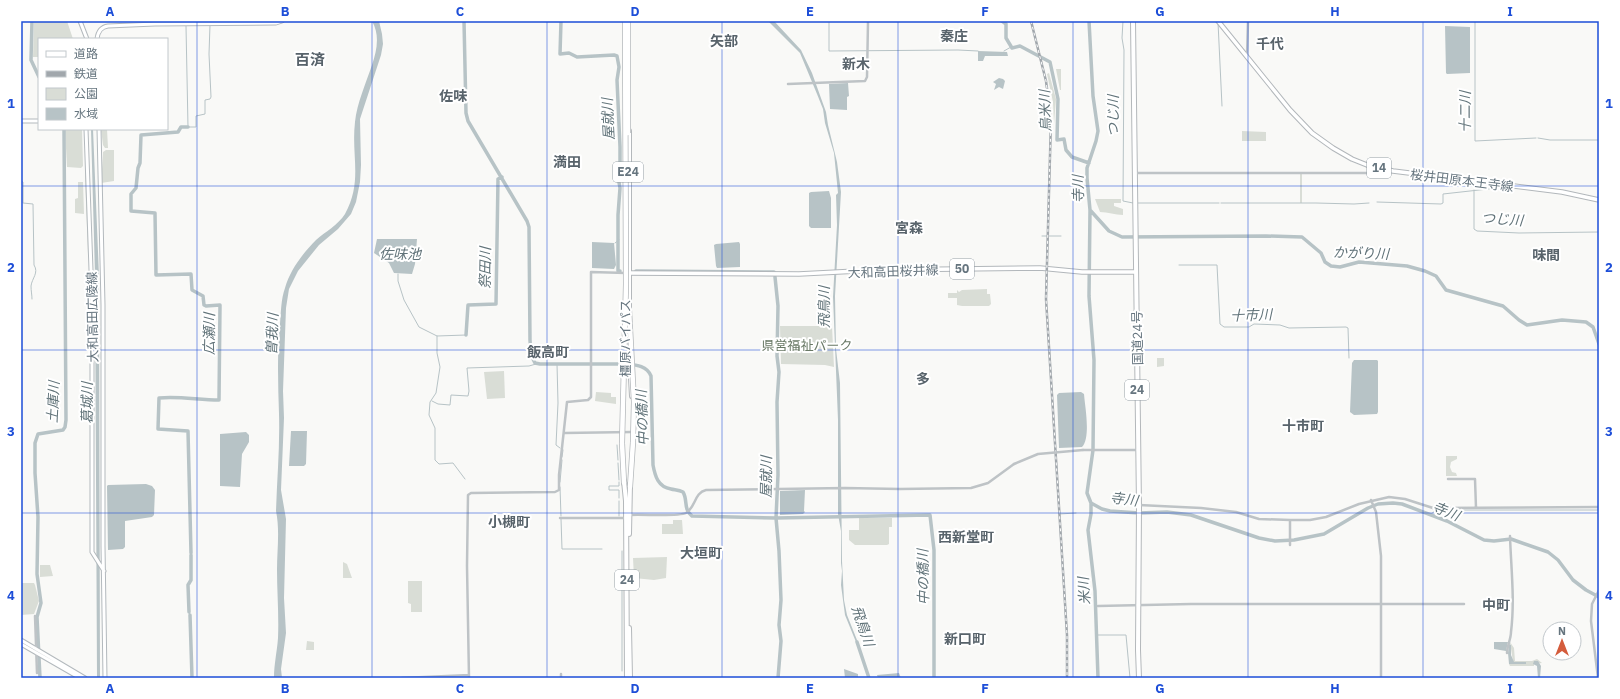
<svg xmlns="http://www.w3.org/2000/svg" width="1620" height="699" viewBox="0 0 1620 699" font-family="'IBM Plex Sans','Noto Sans JP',sans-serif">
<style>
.green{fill:#d9ddd6}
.water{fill:#b7c3c6}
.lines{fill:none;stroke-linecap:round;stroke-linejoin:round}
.stream{stroke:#b7c3c6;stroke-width:1}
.river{stroke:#b7c3c6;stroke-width:3.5}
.secondary-casing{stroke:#b3b9bd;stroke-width:5}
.primary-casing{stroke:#b2b7bb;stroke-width:5.5}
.trunk-casing{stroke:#b4b8bb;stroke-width:6}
.motorway-casing{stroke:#b4b8bb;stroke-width:6}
.tertiary{stroke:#bec3c6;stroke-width:2.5}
.secondary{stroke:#fff;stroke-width:3}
.primary{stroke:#fff;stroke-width:3.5}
.trunk{stroke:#fff;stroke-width:4}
.motorway{stroke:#fff;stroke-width:4.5}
.rail-casing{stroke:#a1a7ac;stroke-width:2.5}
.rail{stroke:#fff;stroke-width:1;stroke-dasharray:3;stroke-linecap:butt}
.motorway-bridge-casing{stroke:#b4b8bb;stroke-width:6;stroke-linecap:butt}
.tertiary-bridge{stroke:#bec3c6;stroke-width:2.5}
.motorway-bridge{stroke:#fff;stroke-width:4.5}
.grid{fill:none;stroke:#1d4ed8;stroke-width:1;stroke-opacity:0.55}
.labels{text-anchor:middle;stroke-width:4;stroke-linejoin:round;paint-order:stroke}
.shield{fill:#fff;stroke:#949ea5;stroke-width:1}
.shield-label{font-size:12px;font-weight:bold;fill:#66757f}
.street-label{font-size:13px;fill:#66757f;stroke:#fff}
.park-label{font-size:13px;fill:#687865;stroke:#fff}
.neighbourhood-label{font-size:14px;font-weight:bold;fill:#58636b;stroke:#fff}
.water-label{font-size:14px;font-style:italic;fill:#617379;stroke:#fff}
.quarter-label{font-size:15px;font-weight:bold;fill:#58636b;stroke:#fff}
.neatline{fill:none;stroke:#1d4ed8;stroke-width:1.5}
.grid-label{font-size:13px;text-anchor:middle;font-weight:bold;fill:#1d4ed8}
</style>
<rect width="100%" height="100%" fill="#f9f9f7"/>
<path class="green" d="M34,21h33l6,18h-34v18h-6z
M1056,69h5v21h-1z
M1049,73l7,26 -2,25 -1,-22 -6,-28z
M65,129h17l1,37 -2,2 -14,-1z
M101,129h6l1,19h-3l-2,-3z
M1242,131l24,1v9h-24z
M85,143l4,104 -1,7 -3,-77z
M106,150h8v31l-13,2 2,-28v-3z
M1300,174h2v29h-2z
M78,182h5l1,32 -9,-1v-14l3,-1z
M1095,199h26v4h-7v3l9,3v6c-8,0 -15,-3 -23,-3z
M987,289v5h3l1,10 -2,2h-27l-5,-1v-7h-9v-5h9v-3l2,2 3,-2z
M780,326h52l2,41 -9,-2 -44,-1z
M1157,358h7v8l-7,1z
M504,371l1,27 -18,1 -3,-27z
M596,392l15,1v4h5v7l-21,-3z
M1446,456h11v3l-6,3 -1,5 2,5 4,1 1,3h-11z
M859,518h33v9h-3v17l-2,1h-32l-6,-5v-10h10z
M673,520h9l1,14h-21v-10h11z
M667,557l-1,21 -12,2 -20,-2 -1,-20z
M343,562l4,2 5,14h-9z
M40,565h10l3,11 -13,1z
M408,581h14v31h-11v-8l-3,-1z
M21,583h13l1,2 4,16 -5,13 -13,1z
M307,641l7,1v8h-8z
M1510,642l4,6 1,13h17l5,-2 5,4 -8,1v2h-24l-1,-2 4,-2z"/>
<path class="water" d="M372,21h7l3,13 1,10 -2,11 -21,64 1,46 -1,17 -4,20 -5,12 -13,15 -19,16 -21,26 -9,18 -3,19 -3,83 1,27 -3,72 5,29 -2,79 2,35 -5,36 1,9h-8c0,-14 3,-26 4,-40 1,-23 -1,-46 -1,-68 0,-20 3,-40 -1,-59 1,-32 4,-65 3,-97 -1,-30 -2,-60 1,-90 1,-12 1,-25 5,-36 5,-18 18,-35 31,-48 9,-8 22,-15 29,-26 18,-33 6,-58 10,-92 2,-19 11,-39 17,-57 5,-15 8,-30 0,-44z
M768,21h6l27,29 11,23 14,39 2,13 9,37 4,30 -6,104 1,53 4,34 2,178 2,39 3,15 12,30 -1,2 -13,-32 -4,-30 1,-14 -1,-8v-32l-3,-17v-94l-5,-123 4,-72 -1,-30 2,-2 -4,-40 -9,-30 -2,-14 -6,-15 -17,-41z
M1445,26l25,1v46l-23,1 -1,-1z
M978,51l29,1 1,4h-23l-2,5h-5z
M999,78l4,1 2,2 -2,8 -4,-2 -5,3 2,-6 -3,-2z
M848,83l1,13 -2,1v13l-17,-1 -1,-25z
M91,129h2l6,147 1,402h-3l-2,-403z
M829,191l2,7v30h-20l-2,-2v-33l2,-1z
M377,239h40l-2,25 -3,10 -18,-1 -5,-10 -15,-10z
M592,242l22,1 2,22 -2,4 -22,-1z
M739,242l1,2v23l-23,1 -1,-2 -2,-21 2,-1z
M1354,360h23l1,1v51l-1,2 -23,1 -4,-3 2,-49z
M1081,392l3,2c1,13 7,43 -2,53l-23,1 -2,-53 2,-2z
M291,431h16l-1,33 -2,2h-15z
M246,432l3,3v7l-7,12 -2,33 -20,-1v-52z
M146,484l6,2 3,4 -1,25 -2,2 -27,4v26l-2,2 -15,1 -1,-64 1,-1z
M805,490l-1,21 1,1 -2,2 -23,1v-24z
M1494,642h14l-2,9 -12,-2z
M1509,644l2,1v10l3,7h12v2h-17l-1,-11z
M1534,661h4l3,5 -1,12h-2l-1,-12 -4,-2z
M844,669l14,5v3l3,1h-16z
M899,673l2,5h-23l-1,-3z"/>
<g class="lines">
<path class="stream" d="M829,21v30l129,-1 20,1
M1123,21l-1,17 2,12 -1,151 10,2
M1475,21v120l61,-3
M1218,22l4,84
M186,26l2,101h8v-11l9,-2v-14l5,-1 1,-2 -2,-43 1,-29
M1004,51l7,-4
M1538,138l12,2h49
M21,181l2,1v21l10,1 1,61c5,8 -2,13 -3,21 0,5 1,9 1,13
M1474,190v39l3,2 42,2 80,-1
M1377,202l64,2 2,-1v-9l63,-7
M1137,203h82
M1221,203h95l38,1 15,-1
M1042,236h19
M615,243l4,-3
M1179,265h38l3,59 4,3h25l5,-3 26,1 9,3 57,-1 2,1 1,30
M398,274v7l6,19 15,27 18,9 29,-1
M437,336v17l3,14 -4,26 -6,9 -1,13 6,13v32l4,4 14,-1 12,16
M557,364l1,39 -2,42 4,3
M432,401l6,3 12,1 1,-10 17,1 1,-5 -2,-23 62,-2 7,-2
M617,445l1,15
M562,457l1,-7
M618,463l1,17
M560,482l2,-22
M560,487l1,29
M619,498v-8h-10v-4h10v-4
M1059,514l17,-1
M1430,515l6,-5h163
M619,516v-15
M561,519l1,30h40
M622,551v120
M1096,635h30l4,43
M622,678v-1"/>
<path class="river" d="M32,21l-1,39 8,17
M464,21l2,92 2,8 59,100 2,6 1,113 1,15 4,8 5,1h87c10,1 20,2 24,12l2,89c2,11 5,22 18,24 4,1 8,1 12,3 5,8 0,17 9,24l84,2 154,-3 4,35v128
M561,21l-1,33 9,-1 8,4 37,-2 3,1 2,11 -2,13 3,67v24l-2,6 2,11 -2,27v56h2
M1002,21l4,3v14l6,10 8,-2 30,16 8,37 -1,41 7,-1 2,11 6,7 17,6
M1089,21l4,75 5,35 -2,10 -9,27v10l3,32 -1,86 5,64 -1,90 -6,43 4,10 11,6 8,2 29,2 28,-1 24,3 68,23 16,3 19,-1 30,-6 44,-26 10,-4 15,-1 9,1 45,17 37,19 10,1 17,-2 37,13 10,8 15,20 13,10 13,7
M188,127h-7l-3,5 -37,3 -1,28 -2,5 -2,20 -5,6v17l24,2 1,62 35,-1 1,16 11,6 1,9 2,1 14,-1 -1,95c-20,0 -40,-4 -60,-2l-1,31 30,2 3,122
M1090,210l19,21 13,6 144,-1 36,1 19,16 4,9 6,4 9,1 19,-5 48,4 18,5 11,5 10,14 57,16 16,14 8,5 35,-5 24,2 7,5 6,17
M636,271l138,1
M775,277l3,29 -1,50 2,16 -2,30 1,73 -2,43 3,33 2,49 -2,25 2,16 -3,37
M466,335l2,-30 28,-1 2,-125 4,-2
M1091,503v11l-3,16 7,61 3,87
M189,612l-1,-27 3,-5v-25
M190,615l2,63
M857,642l12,36
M40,678l-3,-61 4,-14 -4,-29 1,-57 -3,-44v-30l3,-9 25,-4 2,-3 1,-7 -2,-291"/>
<g class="secondary-casing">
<path id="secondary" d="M80,21l7,18
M97,39c1,-8 4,-12 11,-13l47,-2 121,-1 6,-2
M21,121h18
M86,129l6,169v254l12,19
M99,129l4,176v241l2,132
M21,640l64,38
M21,644l59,34"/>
</g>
<g class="primary-casing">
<path id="primary" d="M1218,21l72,89 22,23 21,15 19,11 15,6 26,6 169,21 37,8
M627,273l172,1 78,-4 163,-2 42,4h54"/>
</g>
<g class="trunk-casing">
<path id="trunk" d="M1133,21l6,486 -1,143 1,28
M629,131v181
M630,361l2,35
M624,481l2,20 1,177
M629,534l1,-50
M629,628l1,50"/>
</g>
<g class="motorway-casing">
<path id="motorway" d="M622,443l2,40
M630,487l3,-45"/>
</g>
<path class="tertiary" d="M1247,56l1,-35
M788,84l77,-3 2,-4 1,-55
M1135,173h246l6,-3
M564,433l68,-1
M1083,450h55
M1448,479h27l1,29
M1371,500l5,12 5,44v122
M1139,505l62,3 35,4 23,7 31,1h20l16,-3 33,-13 30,-7 16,2 28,9 166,-1
M630,515c12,-1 48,2 56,-2 10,-6 8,-20 20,-23l139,-2 55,1 71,-1 17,-5 26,-19
M560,518h66
M1290,520v25
M1098,606l93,-2h273
M35,616l2,57
M1507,653c0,-7 4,-14 4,-21 4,-32 0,-64 -1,-96
M561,674v4
M402,678l67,-3
M469,678l-2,-112 1,-71 3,-2 84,-1 4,-2v-15l8,-73 21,-2 3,-3v-125l35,1
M1598,678l-7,-57 1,-17 7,-14"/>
<use href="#secondary" class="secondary"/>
<use href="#primary" class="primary"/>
<use href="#trunk" class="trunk"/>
<use href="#motorway" class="motorway"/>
<g class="rail-casing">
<path id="rail" d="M1031,21l15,60 5,39 -5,179 21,336v43"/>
</g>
<use href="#rail" class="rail"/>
<g class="motorway-bridge-casing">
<path id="motorway-bridge" d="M628,21v112
M629,309l5,93 -1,40
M622,443l4,-159 -1,-263"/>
</g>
<path class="tertiary-bridge" d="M1014,464l24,-10 45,-4"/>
<use href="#motorway-bridge" class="motorway-bridge"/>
</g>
<path class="grid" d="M197,21v657M372,21v657M547,21v657M722,21v657M898,21v657M1073,21v657M1248,21v657M1423,21v657M21,186h1578M21,350h1578M21,513h1578"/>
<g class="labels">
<g class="shield">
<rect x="1367" y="158" width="24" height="20" rx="3"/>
<rect x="613" y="162" width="30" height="20" rx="3"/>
<rect x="950" y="259" width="24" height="20" rx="3"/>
<rect x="1125" y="380" width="24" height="20" rx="3"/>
<rect x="615" y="570" width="24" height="20" rx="3"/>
</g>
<g class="shield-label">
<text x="1379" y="172">14</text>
<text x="628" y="176">E24</text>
<text x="962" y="273">50</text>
<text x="1137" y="394">24</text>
<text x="627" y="584">24</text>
</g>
<g class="street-label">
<text transform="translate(1462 180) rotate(7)" y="5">桜井田原本王寺線</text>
<text transform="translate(893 271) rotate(-2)" y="5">大和高田桜井線</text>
<text transform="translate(92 317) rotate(-91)" y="5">大和高田広陵線</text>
<text transform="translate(625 338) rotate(-90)" y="5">橿原バイパス</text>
<text transform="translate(1137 338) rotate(-91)" y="5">国道24号</text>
</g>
<g class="park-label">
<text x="807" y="350">県営福祉パーク</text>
</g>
<g class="neighbourhood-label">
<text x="954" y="41">秦庄</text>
<text x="724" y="46">矢部</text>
<text x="1270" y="49">千代</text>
<text x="856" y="69">新木</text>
<text x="453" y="101">佐味</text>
<text x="567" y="167">満田</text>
<text x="909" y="233">宮森</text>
<text x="1546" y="260">味間</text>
<text x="548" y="357">飯高町</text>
<text x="923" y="384">多</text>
<text x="1303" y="431">十市町</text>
<text x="509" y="527">小槻町</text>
<text x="966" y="542">西新堂町</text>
<text x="701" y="558">大垣町</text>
<text x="1496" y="610">中町</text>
<text x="965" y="644">新口町</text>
</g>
<g class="water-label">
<text transform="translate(1045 111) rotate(-92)" y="5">烏米川</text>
<text transform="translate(1465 112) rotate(-90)" y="5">十二川</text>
<text transform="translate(1113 116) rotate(-90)" y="5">つじ川</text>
<text transform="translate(608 119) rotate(-93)" y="5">屋就川</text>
<text transform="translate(1078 189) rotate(-91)" y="5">寺川</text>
<text transform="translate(1502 219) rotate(4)" y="5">つじ川</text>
<text transform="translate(1361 253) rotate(2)" y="5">かがり川</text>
<text x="400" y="259">佐味池</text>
<text transform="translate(485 268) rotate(-89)" y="5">祭田川</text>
<text transform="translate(824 307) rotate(-90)" y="5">飛鳥川</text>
<text transform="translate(1251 315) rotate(-2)" y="5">十市川</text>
<text transform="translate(209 334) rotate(-89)" y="5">広瀬川</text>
<text transform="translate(272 334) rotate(-88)" y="5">曽我川</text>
<text transform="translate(53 402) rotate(-87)" y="5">土庫川</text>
<text transform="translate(87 403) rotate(-90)" y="5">葛城川</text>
<text transform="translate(642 418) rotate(-92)" y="5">中の橋川</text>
<text transform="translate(766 477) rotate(-89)" y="5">屋就川</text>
<text transform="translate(1124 499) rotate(7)" y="5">寺川</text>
<text transform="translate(1446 511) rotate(22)" y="5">寺川</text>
<text transform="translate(923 577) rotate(-91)" y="5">中の橋川</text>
<text transform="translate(1084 591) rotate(-94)" y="5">米川</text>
<text transform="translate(863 626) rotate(71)" y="5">飛鳥川</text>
</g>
<g class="quarter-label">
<text x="310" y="65">百済</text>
</g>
</g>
<rect width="1620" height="699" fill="none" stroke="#ffffff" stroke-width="44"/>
<rect x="38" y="38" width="130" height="92" fill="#ffffff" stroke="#c2c8cc"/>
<rect x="46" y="51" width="20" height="6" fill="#ffffff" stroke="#c2c8cc"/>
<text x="74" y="58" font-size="12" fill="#66757f">道路</text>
<rect x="46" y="71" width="20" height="6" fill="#a1a7ac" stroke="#c2c8cc"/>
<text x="74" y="78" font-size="12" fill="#66757f">鉄道</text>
<rect x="46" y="88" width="20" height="12" fill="#d9ddd6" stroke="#c2c8cc"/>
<text x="74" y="98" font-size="12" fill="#66757f">公園</text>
<rect x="46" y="108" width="20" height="12" fill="#b7c3c6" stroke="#c2c8cc"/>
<text x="74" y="118" font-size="12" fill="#66757f">水域</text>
<g transform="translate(1562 641)"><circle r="19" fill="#ffffff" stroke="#c2c8cc"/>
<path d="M0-3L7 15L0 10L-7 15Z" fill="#d45c3c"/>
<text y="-6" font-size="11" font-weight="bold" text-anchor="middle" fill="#66757f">N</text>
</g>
<rect x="22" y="22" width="1576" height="655" class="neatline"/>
<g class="grid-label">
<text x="110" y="16">A</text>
<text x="285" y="16">B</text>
<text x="460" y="16">C</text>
<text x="635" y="16">D</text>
<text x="810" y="16">E</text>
<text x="985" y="16">F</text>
<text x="1160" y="16">G</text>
<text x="1335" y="16">H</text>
<text x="1510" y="16">I</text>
<text x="11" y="108">1</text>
<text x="1609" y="108">1</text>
<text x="11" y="272">2</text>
<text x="1609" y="272">2</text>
<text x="11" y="436">3</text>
<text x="1609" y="436">3</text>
<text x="11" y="600">4</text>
<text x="1609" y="600">4</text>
<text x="110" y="693">A</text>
<text x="285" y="693">B</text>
<text x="460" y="693">C</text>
<text x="635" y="693">D</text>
<text x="810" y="693">E</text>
<text x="985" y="693">F</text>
<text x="1160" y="693">G</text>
<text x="1335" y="693">H</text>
<text x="1510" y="693">I</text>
</g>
</svg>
